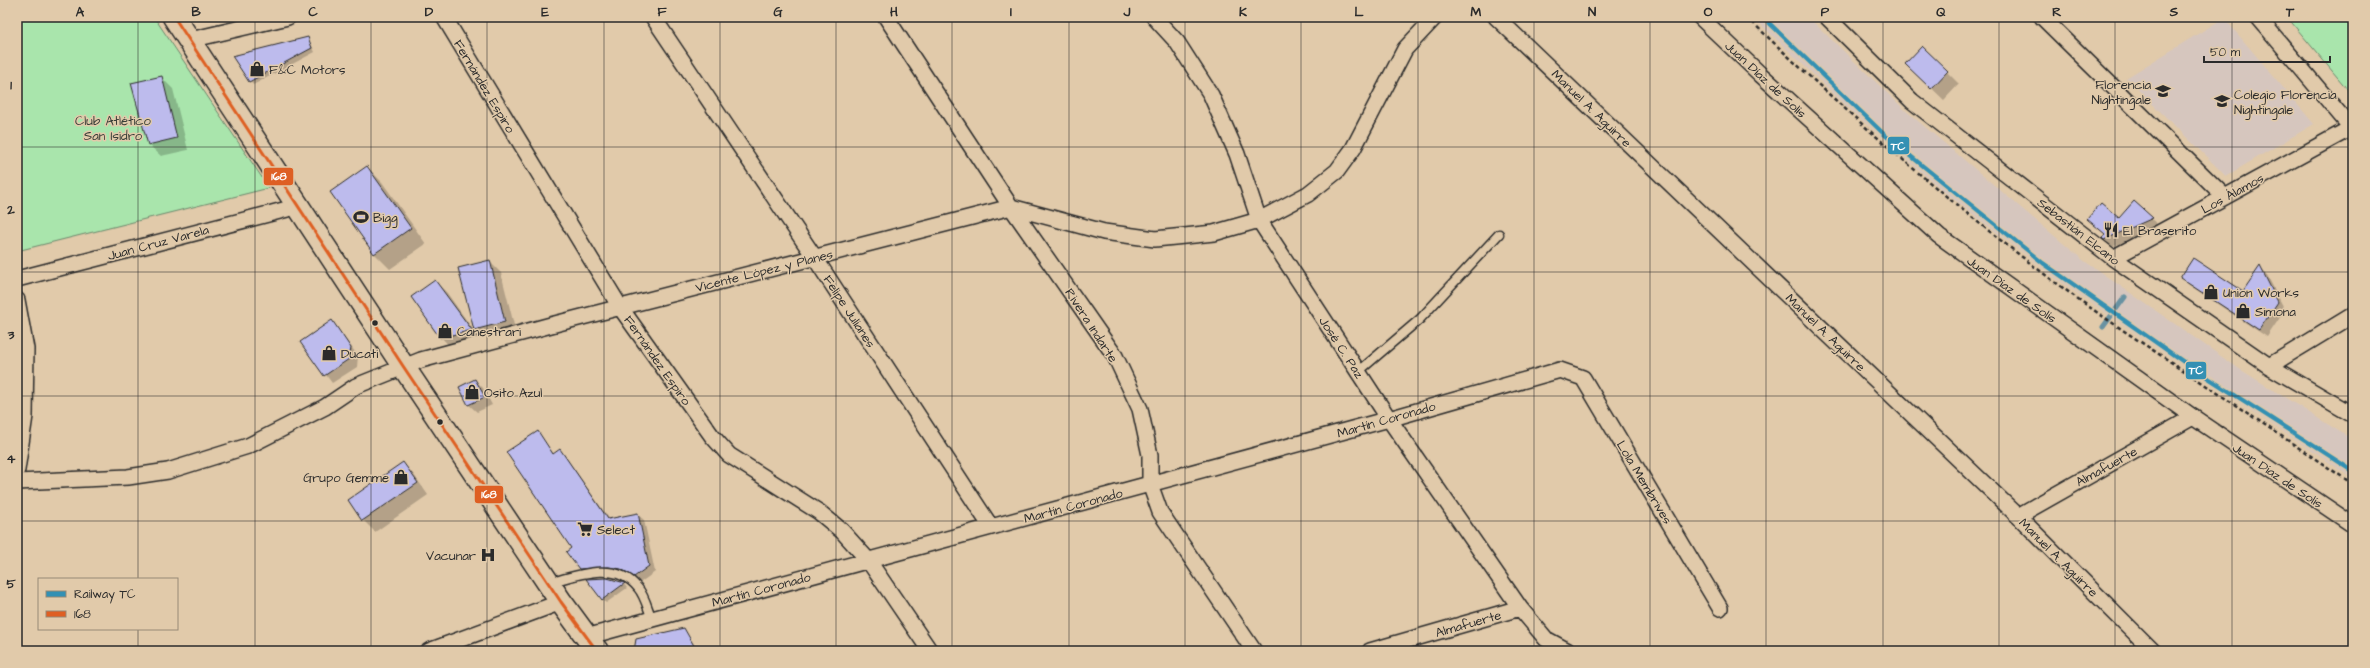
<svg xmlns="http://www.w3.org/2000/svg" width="2370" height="668" viewBox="0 0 2370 668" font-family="'Architects Daughter',sans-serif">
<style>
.built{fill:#d6c6be}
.green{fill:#a9e5ac;stroke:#6a886c}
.shadow{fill:#0003}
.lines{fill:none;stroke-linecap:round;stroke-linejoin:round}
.stream{stroke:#6792a2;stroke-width:5}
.building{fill:#bdbbed;stroke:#2b2b2b}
.service-casing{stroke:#2b2b2b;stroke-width:11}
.minor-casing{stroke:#2b2b2b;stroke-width:18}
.primary-casing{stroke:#2b2b2b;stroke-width:25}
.path{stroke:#2b2b2b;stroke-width:2.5;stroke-dasharray:4 3;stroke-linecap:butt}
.service{stroke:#e1caaa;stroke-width:8}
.minor{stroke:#e1caaa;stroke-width:15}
.primary{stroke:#e1caaa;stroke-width:22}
.bus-1-casing{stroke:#e1caaa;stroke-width:6}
.bus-1{stroke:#de5f23;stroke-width:3}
.rail-1-casing{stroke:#e1caaa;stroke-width:7}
.rail-1{stroke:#3390b3;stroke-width:4}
.grid{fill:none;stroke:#2b2b2b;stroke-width:1;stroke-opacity:0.55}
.bus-dot{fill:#2b2b2b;stroke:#e1caaa;stroke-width:1.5}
.labels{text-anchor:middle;stroke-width:3;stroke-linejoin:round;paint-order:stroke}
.poi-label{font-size:13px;fill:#2b2b2b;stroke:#e1caaa;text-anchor:start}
.street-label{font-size:13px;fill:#2b2b2b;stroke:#e1caaa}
.park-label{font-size:13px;fill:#383e38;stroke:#e1caaa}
.line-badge{stroke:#e1caaa;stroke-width:1.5}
.badge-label{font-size:11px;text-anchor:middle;font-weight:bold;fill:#fff}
.neatline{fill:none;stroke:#2b2b2b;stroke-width:1.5}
.grid-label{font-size:13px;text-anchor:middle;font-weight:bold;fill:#2b2b2b}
</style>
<rect width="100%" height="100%" fill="#e1caaa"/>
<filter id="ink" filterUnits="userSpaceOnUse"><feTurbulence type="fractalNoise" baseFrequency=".025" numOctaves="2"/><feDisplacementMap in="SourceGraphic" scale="8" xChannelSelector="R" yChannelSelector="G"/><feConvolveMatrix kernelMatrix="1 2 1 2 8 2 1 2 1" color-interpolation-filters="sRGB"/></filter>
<g filter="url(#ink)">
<path class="built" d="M1753,17h55l97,93 178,150 155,108 115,72v38l-189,-125 -110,-76 -112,-87 -88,-77z
M2224,18l90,106 -88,52 -100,-98z"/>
<path class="green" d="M17,17h137l115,171 -252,63z
M2287,17h66v79z"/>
<path class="shadow" d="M308,38l7,14 -62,33 -3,-4z
M1922,47l37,37 -15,16 -26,-25z
M161,77l12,12 15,61 -27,6 -12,-11z
M367,167l15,15 44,62 -36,25 -15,-15 -44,-62z
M2134,203l25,23 -47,21 -9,-9 3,-3 -18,-16 31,1z
M489,261l12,12 15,60 -29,8 -12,-12z
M2260,268l7,7 18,35 -18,27 -78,-52 -8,-8 62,15z
M435,281l12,12 35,49 -30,7 -11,-12z
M332,321l26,35 -1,11 -25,16 -31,-41z
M475,380l8,8 9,17 -15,7 -8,-7 -9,-18z
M537,432l17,22 6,-4 6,7 44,63 27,-6 7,6 11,52 -14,10 -12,-6 -43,-1 -6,-6z
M403,463l11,12 14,20 -53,37 -12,-12 -14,-20z
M607,579l17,5 3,4 -21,15 -4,-4z
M684,629l14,22h-63z
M528,647l8,4h-19z"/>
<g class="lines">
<path class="stream" d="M2103,327l22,-30"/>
</g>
<path class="building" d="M308,37l4,11 -63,34 -17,-26z
M1922,46l26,25 -17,18 -26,-25z
M162,76l15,62 -29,7 -17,-62z
M367,166l44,62 -37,26 -44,-62z
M2134,201l19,17 -49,22 -2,-2 3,-4 -18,-15 14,-16 18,15z
M2193,258l50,33 17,-25 18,36 -19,28 -79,-52z
M490,260l15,62 -31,8 -16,-62z
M435,280l37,50 -32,8 -29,-41z
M332,320l19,28 -2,11 -25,17 -24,-34z
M475,379l10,18 -17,8 -9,-18z
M538,431l15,23 7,-5 48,70 30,-6 11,53 -15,11 -13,-8 -12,-2 -30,2 -13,-17 5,-4 -65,-96z
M403,462l15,21 -56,38 -14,-21z
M607,578l18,5 -23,17 -16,-21z
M684,628l13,23h-63l2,-12z"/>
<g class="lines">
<g class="service-casing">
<path id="service" d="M1358,372l62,-53 79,-85
M549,583c28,-8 67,-23 89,5 7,8 10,22 14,31"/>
</g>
<g class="minor-casing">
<path id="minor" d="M444,17l176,290 92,129 17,19 90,57 23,19 26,29 62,91
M653,17l162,241 176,269
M886,17l125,190 104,149 25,53 10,46v29l10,28 94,139
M1154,17l23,25 34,53 26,59 22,66 130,199 131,189 26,31 22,12
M1496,17l522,499 135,135
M1700,17l61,58 178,161 254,181 160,108
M1827,17l85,84 201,157 156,108 84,49
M2042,17l183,180
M2258,17l95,113
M190,40l98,-23
M2113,258l238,-130
M17,279l282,-73
M17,300l9,49 -1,67 -8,54
M2269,366l84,-51
M17,482l111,-5 40,-6 80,-25 77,-39 31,-21 65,-26 130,-35 460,-118 93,25 51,7 59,-6 45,-13 49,-26 29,-23 16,-22 52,-100 30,-32
M2018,516l175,-99
M586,637l803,-218 171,-49 23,8 137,230
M429,651l132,-49
M1370,651l150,-43"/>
</g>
<g class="primary-casing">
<path id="primary" d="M174,17l229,349 158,236 36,49"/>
</g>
<path class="path" d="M1747,17c96,93 193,178 300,259 42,32 86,61 130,90 59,39 117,79 176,118"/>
<use href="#service" class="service"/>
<use href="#minor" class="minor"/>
<use href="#primary" class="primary"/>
<g class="bus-1-casing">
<path id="bus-1" d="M174,17l229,349 158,236 36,49"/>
</g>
<use href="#bus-1" class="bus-1"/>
<g class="rail-1-casing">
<path id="rail-1" d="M1763,17l123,119 157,127 145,102 165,106"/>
</g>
<use href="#rail-1" class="rail-1"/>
</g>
</g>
<path class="grid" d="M138,17v562M255,17v634M371,17v634M487,17v634M604,17v634M720,17v634M836,17v634M952,17v634M1069,17v634M1185,17v634M1301,17v634M1418,17v634M1534,17v634M1650,17v634M1766,17v634M1883,17v634M1999,17v634M2115,17v634M2232,17v634M17,147h2336M17,272h2336M17,396h2336M17,521h2336M138,629v22"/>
<defs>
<g id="shop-bare" transform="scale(1.2)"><path d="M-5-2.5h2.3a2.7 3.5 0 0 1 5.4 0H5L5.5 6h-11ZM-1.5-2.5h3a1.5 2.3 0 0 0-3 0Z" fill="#2b2b2b" stroke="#e1caaa" stroke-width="2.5" paint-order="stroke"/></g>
<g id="school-bare" transform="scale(1.2)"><path d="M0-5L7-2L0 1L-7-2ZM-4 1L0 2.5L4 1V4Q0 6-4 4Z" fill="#2b2b2b" stroke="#e1caaa" stroke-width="2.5" paint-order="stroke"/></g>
<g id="stadium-bare" transform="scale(1.2)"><path d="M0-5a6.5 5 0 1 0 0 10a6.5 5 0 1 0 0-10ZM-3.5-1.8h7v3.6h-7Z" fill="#2b2b2b" stroke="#e1caaa" stroke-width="2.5" paint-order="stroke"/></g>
<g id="restaurant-bare" transform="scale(1.2)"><path d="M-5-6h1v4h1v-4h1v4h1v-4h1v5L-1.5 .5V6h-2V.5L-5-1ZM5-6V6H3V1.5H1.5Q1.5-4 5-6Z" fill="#2b2b2b" stroke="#e1caaa" stroke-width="2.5" paint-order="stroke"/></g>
<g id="supermarket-bare" transform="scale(1.2)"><path d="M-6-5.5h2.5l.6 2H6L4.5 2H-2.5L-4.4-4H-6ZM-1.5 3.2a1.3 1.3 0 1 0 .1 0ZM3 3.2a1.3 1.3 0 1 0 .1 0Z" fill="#2b2b2b" stroke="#e1caaa" stroke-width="2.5" paint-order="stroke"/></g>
<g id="hospital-bare" transform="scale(1.2)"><path d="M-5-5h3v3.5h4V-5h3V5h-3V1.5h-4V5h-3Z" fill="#2b2b2b" stroke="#e1caaa" stroke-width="2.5" paint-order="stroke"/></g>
</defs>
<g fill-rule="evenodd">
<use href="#shop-bare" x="257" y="69"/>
<use href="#school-bare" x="2163" y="91"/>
<use href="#school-bare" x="2222" y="101"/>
<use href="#stadium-bare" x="361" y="217"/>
<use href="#restaurant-bare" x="2111" y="230"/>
<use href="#shop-bare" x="2211" y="292"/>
<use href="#shop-bare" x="2243" y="311"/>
<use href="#shop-bare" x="445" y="331"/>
<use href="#shop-bare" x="329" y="353"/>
<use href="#shop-bare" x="472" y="392"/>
<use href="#shop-bare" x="401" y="477"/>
<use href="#supermarket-bare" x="585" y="529"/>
<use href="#hospital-bare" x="488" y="555"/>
</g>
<g class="bus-dot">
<circle cx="375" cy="323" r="3.5"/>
<circle cx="440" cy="422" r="3.5"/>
</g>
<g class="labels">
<g class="poi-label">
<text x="269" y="74">F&amp;C Motors</text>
<text x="2151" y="89" text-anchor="end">Florencia<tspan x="2151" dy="15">Nightingale</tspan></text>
<text x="2234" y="99">Colegio Florencia<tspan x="2234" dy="15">Nightingale</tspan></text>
<text x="373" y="222">Bigg</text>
<text x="2123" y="235">El Braserito</text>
<text x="2223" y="297">Union Works</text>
<text x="2255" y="316">Simona</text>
<text x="457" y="336">Canestrari</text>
<text x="341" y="358">Ducati</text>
<text x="484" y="397">Osito Azul</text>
<text x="389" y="482" text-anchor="end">Grupo Gemme</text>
<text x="597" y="534">Select</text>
<text x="476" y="560" text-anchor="end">Vacunar</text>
</g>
<g class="street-label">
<text transform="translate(1766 79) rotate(43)" y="5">Juan Díaz de Solís</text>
<text transform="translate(485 86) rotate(59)" y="5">Fernández Espiro</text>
<text transform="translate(1592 108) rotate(44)" y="5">Manuel A. Aguirre</text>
<text transform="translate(2232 193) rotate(-29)" y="5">Los Álamos</text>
<text transform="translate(2079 231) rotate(38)" y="5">Sebastián Elcano</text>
<text transform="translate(158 242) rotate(-15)" y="5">Juan Cruz Varela</text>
<text transform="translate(764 270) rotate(-14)" y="5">Vicente López y Planes</text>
<text transform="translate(2012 289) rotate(35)" y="5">Juan Díaz de Solís</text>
<text transform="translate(850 311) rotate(57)" y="5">Felipe Julianes</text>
<text transform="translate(1092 325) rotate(57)" y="5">Rivera Indarte</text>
<text transform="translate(1826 332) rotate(44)" y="5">Manuel A. Aguirre</text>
<text transform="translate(1342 347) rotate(57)" y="5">José C. Paz</text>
<text transform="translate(658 360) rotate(55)" y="5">Fernández Espiro</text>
<text transform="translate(1386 419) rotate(-16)" y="5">Martín Coronado</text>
<text transform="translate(2106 466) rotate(-29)" y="5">Almafuerte</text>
<text transform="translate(2278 475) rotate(34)" y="5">Juan Díaz de Solís</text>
<text transform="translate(1645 482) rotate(59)" y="5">Lola Membrives</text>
<text transform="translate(1073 505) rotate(-15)" y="5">Martín Coronado</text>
<text transform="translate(2059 557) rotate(45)" y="5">Manuel A. Aguirre</text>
<text transform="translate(761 589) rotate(-15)" y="5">Martín Coronado</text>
<text transform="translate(1468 623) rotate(-16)" y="5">Almafuerte</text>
</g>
<g class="park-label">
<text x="113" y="125">Club Atlético<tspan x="113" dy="15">San Isidro</tspan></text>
</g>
</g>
<g class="line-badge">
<rect x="1887" y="136" width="23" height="19" rx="4" fill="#3390b3"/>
<rect x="263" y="167" width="31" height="19" rx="4" fill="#de5f23"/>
<rect x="2185" y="361" width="22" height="19" rx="4" fill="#3390b3"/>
<rect x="474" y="485" width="30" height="19" rx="4" fill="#de5f23"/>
</g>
<g class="badge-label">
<text x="1898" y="150">TC</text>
<text x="279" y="180">168</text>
<text x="2196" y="374">TC</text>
<text x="489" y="498">168</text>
</g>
<rect width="2370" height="668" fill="none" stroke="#e1caaa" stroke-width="44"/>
<rect x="38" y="578" width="140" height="52" fill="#e1caaa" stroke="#988a77"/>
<rect x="46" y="591" width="20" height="6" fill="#3390b3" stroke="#988a77"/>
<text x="74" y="598" font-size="12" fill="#2b2b2b">Railway TC</text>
<rect x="46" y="611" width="20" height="6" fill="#de5f23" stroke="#988a77"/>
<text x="74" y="618" font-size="12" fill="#2b2b2b">168</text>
<path d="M2204 56v6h126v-6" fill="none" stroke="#2b2b2b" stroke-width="2"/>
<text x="2210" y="56" font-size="12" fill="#2b2b2b" stroke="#e1caaa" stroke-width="3" paint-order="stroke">50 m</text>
<rect x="22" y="22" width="2326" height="624" class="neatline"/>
<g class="grid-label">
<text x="80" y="16">A</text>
<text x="196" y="16">B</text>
<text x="313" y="16">C</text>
<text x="429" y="16">D</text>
<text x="545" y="16">E</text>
<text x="662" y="16">F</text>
<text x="778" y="16">G</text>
<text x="894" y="16">H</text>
<text x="1011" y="16">I</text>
<text x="1127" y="16">J</text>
<text x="1243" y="16">K</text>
<text x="1359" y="16">L</text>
<text x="1476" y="16">M</text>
<text x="1592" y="16">N</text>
<text x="1708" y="16">O</text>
<text x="1825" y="16">P</text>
<text x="1941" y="16">Q</text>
<text x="2057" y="16">R</text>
<text x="2174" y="16">S</text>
<text x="2290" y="16">T</text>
<text x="11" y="89">1</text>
<text x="11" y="214">2</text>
<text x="11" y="339">3</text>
<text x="11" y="463">4</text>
<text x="11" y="588">5</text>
</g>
</svg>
